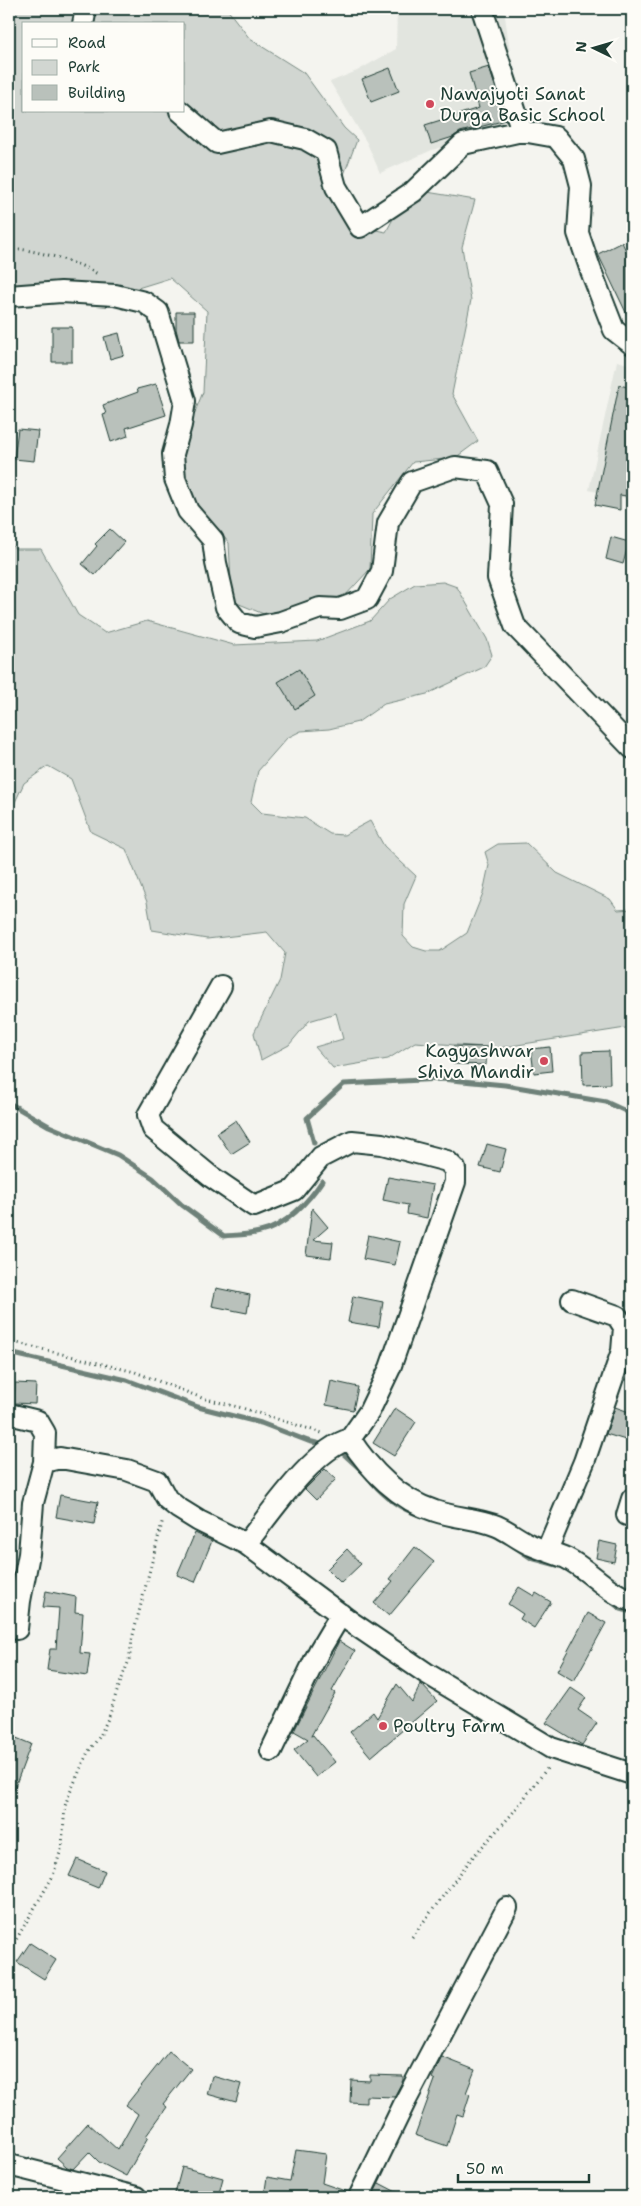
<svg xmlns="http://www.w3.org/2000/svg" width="641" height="2206" viewBox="0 0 641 2206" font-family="'Shantell Sans',sans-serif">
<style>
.built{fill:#e2e5df}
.green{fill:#d1d6d1;stroke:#788a82;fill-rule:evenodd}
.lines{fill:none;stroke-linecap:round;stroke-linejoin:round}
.stream{stroke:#6e8179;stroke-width:5}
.building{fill:#b9c1bb;stroke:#1f3d34}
.minor-casing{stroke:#1f3d34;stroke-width:24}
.path{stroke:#1f3d34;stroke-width:3;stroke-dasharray:1 4;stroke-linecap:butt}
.minor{stroke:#fdfcf7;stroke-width:20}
.poi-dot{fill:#d1495b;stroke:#fdfcf7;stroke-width:2}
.labels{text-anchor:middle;stroke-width:4;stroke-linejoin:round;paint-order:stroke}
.poi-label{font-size:18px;fill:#1f3d34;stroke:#fdfcf7;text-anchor:start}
</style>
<rect width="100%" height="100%" fill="#f4f4ef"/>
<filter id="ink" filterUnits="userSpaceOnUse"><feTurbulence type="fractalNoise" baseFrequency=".02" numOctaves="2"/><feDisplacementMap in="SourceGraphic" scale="10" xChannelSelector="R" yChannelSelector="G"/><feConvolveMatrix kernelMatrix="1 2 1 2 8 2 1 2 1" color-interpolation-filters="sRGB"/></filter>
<g filter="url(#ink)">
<path class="built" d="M397,9h107l16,116 -88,25 -52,23 -13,-30 -37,-61 27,-11 39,-22z
M617,361l15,4v135l-43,-10z"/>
<path class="green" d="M18,9h209l23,30 54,34 40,55 13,12 -17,45 36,45 10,2 23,-43 66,11 -13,47 9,53 -19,94 26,47 -23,17 -42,4 -41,52 -2,55 -26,28 -78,18 -34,-14 -3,-58 -44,-53 -4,-44 22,-54 4,-81 -37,-33 -45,14 -116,-3v-269zM24,24h160v87h-160z
M9,543l7,6h25l37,66 27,18 42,-12 87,24 83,-4 53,-20 20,-22 25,-15 28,-2 14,5 30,52 5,16 -8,12 -57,27 -43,10 -26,18 -29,7 -28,2 -14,7 -29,33 -7,31 11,11 43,5 25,16 14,1 26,-14 14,25 32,30 -12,28 -1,32 10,11 13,4h14l27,-18 16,-40 6,-28 -4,-13 13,-8 28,-1 31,30 53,26 8,11 14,-1v118l-134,21 -83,-6 -27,17 -55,9 -18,-21 28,-8 -7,-26 -27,8 -20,24 -28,15 -7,-27 26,-53 5,-27 -18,-21 -60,7 -55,-9 -5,-28 -21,-53 -35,-17 -20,-53 -23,-13 -24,17 -15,32z"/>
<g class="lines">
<path class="stream" d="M9,1103l40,23 69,29 35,23 29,27 42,31c12,-1 24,-1 36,-4 25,-5 49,-31 62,-51
M314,1143l-7,-25 37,-34 97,-5 64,6 101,17 26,12
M9,1353l118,27 71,27 63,16 47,18 17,4
M338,1449l23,21
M372,1482c13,15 28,27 48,33
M512,1545l19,13 33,9
M605,1597l16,12 11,3"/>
</g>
<path class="building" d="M489,67l17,53 -46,12 -7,5 -22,7 -6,-19 54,-17 -10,-35z
M390,68l9,23 -28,11 -9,-23z
M622,242l10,22v61l-34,-71z
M176,312h18v29h-15l-3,-12z
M52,327h20v35h-20z
M119,333l5,22 -14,4 -6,-22z
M156,384l10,31 -40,13 2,8 -17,6 -8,-27 3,-1 -3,-9 35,-13 -1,-3z
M619,385l13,3v109l-12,-2v15l-25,-5z
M18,429l20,2 -4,30 -20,-2z
M110,529l14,13 -29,33 -13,-11 15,-18 -2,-2z
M611,537l18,5 -6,22 -17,-5z
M299,669l16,27 -20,13 -17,-27z
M453,1046l34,1 -1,18 -33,-1z
M550,1047l2,24 -18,2 -3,-24z
M609,1051l1,33 -27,1 -1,-33z
M236,1120l14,22 -19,12 -14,-21z
M487,1144l19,5 -6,23 -20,-5z
M388,1177l45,8 -6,33 -20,-4 1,-9 -25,-5z
M312,1208l16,19 -15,13 20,2 -2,16 -25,-3z
M368,1235l32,7 -5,23 -32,-6z
M216,1288l34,7 -3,18 -35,-7z
M353,1296l30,6 -4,25 -31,-5z
M331,1381l27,6 -5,23 -27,-5z
M15,1383l21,1 -1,20 -21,-1z
M615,1407l17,6v29l-26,-8z
M395,1408l21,14 -22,34 -21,-13z
M325,1469l11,10 -20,21 -11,-11z
M60,1495l38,7 -4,22 -38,-7z
M195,1533l17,8 -17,41 -18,-7z
M599,1541l18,4 -3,17 -18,-4z
M415,1547l19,15 -45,54 -15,-13 19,-22 -3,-2z
M347,1549l14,15 -20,19 -14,-14z
M519,1587l15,9 2,-3 15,9 -17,26 -14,-9 3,-5 -15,-10z
M46,1591l30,6 -1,15 8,1 -3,40 10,1 -3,22 -40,-6 3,-21h6l3,-41 -16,-1z
M588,1613l18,10 -32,58 -17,-10z
M339,1641l16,10 -23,40 3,2 -24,43 2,-1 22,27 -19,15 -22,-27 14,-11 -14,-8z
M397,1684l15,18 9,-18 16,17 -66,56 -21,-25 23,-20 4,6z
M571,1688l15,10 -8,12 19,13 -15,22 -36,-22z
M9,1735l22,9 -21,56h-1z
M77,1859l28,12 -7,17 -29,-12z
M30,1943l26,17 -12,19 -27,-17z
M169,2051l22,18 -28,35 4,3 -21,29 2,1 -22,39 -27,-14 -10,-10 -16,17 -6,-2 -10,-9 31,-35 30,27 20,-36 -12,-9z
M442,2057l33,13 -9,23 4,1 -7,22 -6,-2 -10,32 -32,-11 20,-55 -3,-2z
M370,2075l33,1v4l-9,17 -28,-1v7l-16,-1 1,-22 19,1z
M212,2076l29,8 -5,18 -29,-8z
M296,2150l30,4 -4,29 26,9 -1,5h-83l3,-20 23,4z
M182,2167l41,11 -5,19h-44z
M379,2183l27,14h-34z"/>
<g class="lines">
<g class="minor-casing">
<path id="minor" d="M482,9l40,122
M83,24l3,-15
M180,111l37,32 54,-12 34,8 21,12 10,36 24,40 53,-35 50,-48 59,-13 34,6 18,22 7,27 -3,47 13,38 23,59 18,14
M9,296l52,-4 54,3 29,7 14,10 27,89 -4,24 -8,29 2,25 13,32 25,29 3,23 10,44 13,16 16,4 26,-5 39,-14 20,1 27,-10 15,-28 6,-48 24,-41 43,-15 32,4 15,33 -4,74 17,48 117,122
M221,986l-73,129 5,14 57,47 44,30 40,-16 27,-33 31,-16 30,3 65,17 8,8v13l-65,186 -21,44 -19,27c-37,10 -80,75 -104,105
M9,1414l29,7 7,12 -1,29 -11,41 -4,51 -9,47 -3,28
M350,1439c20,31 49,61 85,72 20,7 42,7 62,15 12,5 22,14 34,19 11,5 23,8 35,13 24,12 40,34 66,43
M44,1462l16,-4 67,12 30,11 10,18 11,9 21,13 47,23 105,78 75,51 125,75 81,26
M627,1515l5,-16
M547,1550l37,-88 38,-111 2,-24 -7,-11 -45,-16
M271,1751l48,-100 22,-37
M9,2165l127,32
M359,2197l47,-97 101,-192"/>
</g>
<path class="path" d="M9,248c22,1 72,14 90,27
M9,1341l126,31 67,26 40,10 80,25
M412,1937l59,-78 40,-44 38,-49
M9,1952l44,-76 9,-30 3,-40 3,-9 20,-45 12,-16 10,-22 6,-20 13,-34 4,-25 30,-116"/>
<use href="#minor" class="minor"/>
</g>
</g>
<g class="poi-dot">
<circle cx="430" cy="104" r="5"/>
<circle cx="544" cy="1061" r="5"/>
<circle cx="383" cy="1726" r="5"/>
</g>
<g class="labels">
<g class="poi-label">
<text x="440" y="100">Nawajyoti Sanat<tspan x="440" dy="21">Durga Basic School</tspan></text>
<text x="534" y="1057" text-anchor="end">Kagyashwar<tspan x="534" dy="21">Shiva Mandir</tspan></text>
<text x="393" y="1732">Poultry Farm</text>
</g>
</g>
<rect width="641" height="2206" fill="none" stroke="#fdfcf7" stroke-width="30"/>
<rect x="15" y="15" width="611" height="2176" fill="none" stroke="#1f3d34" stroke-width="2" filter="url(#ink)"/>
<rect x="22" y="22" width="162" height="90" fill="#fdfcf7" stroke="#a4b0a9"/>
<rect x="32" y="39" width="25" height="8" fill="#fdfcf7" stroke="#a4b0a9"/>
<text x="68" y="48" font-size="15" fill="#1f3d34">Road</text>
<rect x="32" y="60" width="25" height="15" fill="#d1d6d1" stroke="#a4b0a9"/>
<text x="68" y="72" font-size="15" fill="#1f3d34">Park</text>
<rect x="32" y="85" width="25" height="15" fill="#b9c1bb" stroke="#a4b0a9"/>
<text x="68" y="98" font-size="15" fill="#1f3d34">Building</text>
<g transform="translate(594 48) rotate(275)" stroke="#fdfcf7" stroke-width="4" paint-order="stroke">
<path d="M0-4L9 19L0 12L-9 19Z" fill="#1f3d34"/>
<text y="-8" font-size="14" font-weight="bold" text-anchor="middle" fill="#1f3d34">N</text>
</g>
<path d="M458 2174v8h131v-8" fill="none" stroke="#1f3d34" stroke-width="2.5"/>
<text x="466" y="2174" font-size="15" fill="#1f3d34" stroke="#fdfcf7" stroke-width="4" paint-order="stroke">50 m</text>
</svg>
